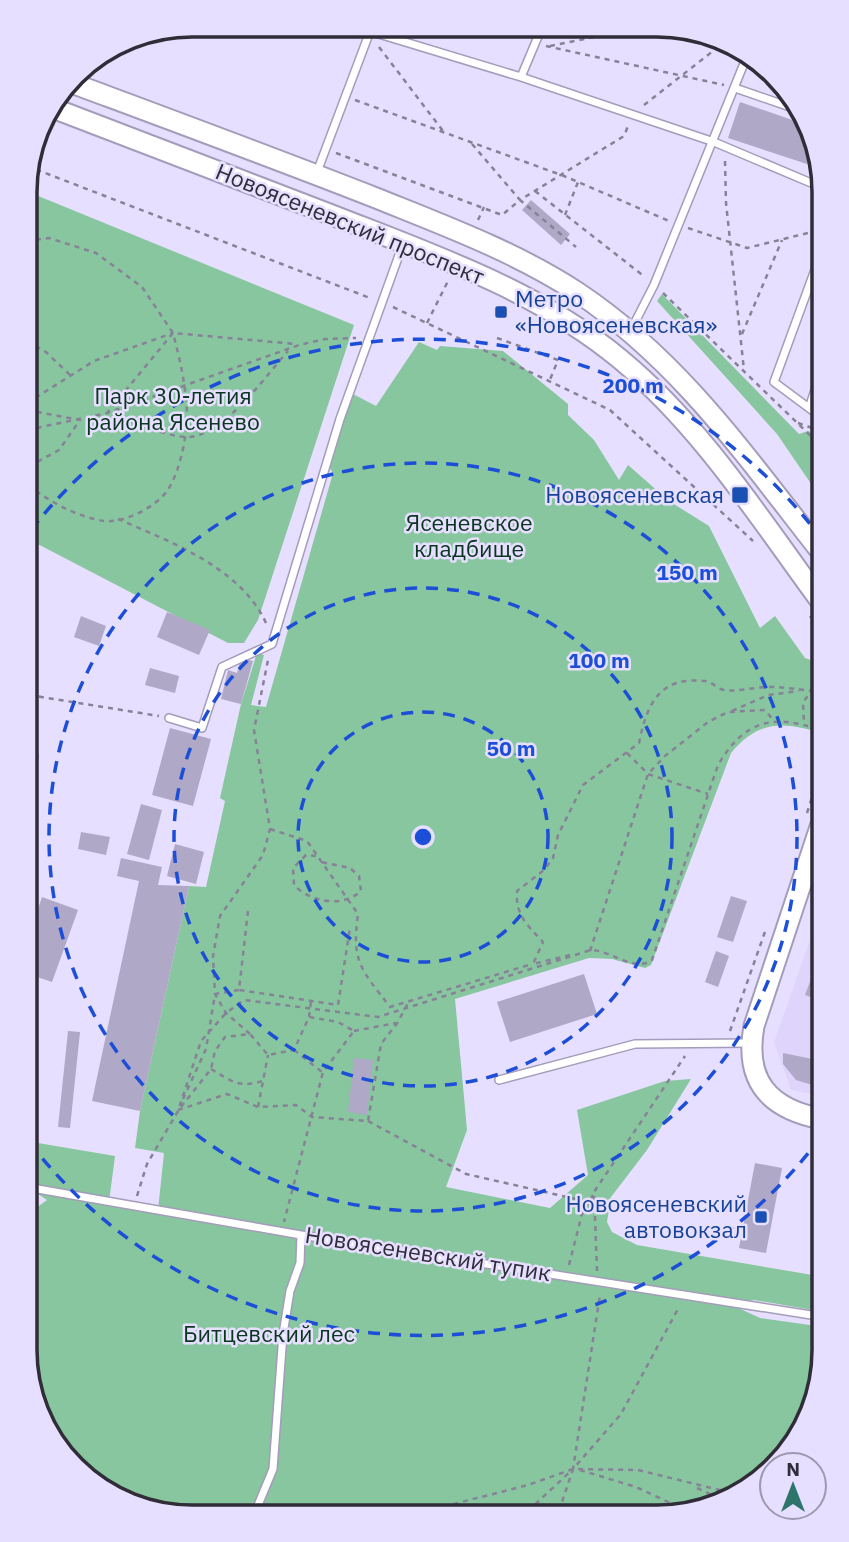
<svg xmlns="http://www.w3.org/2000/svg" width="849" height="1542" viewBox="0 0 849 1542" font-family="'IBM Plex Sans',sans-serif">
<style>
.built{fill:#dfd5fc}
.green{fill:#87c69e}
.building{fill:#afa8c6}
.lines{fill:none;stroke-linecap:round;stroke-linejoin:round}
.lane-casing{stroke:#a49cba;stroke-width:10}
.secondary-casing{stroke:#a49cba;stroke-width:23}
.path{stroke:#878297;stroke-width:2.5;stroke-dasharray:5 5;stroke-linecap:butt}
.lane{stroke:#fff;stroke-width:7}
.secondary{stroke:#fff;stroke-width:19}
.ring{fill:none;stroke:#1d4ed8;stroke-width:3.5;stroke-dasharray:12 9}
.transit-dot{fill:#1a4fb4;stroke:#e7dfff;stroke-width:2.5}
.labels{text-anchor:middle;stroke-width:5;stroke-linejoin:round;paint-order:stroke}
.street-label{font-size:23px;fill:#302d39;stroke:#e7dfff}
.transit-label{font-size:23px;fill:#164399;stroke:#e7dfff;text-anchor:end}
.park-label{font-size:23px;fill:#0a361f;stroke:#e7dfff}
.rim{fill:none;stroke:#302d39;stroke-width:3.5}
.centre{fill:#1d4ed8;stroke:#e7dfff;stroke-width:3.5}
.ring-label{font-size:21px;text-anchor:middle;font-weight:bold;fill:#1d4ed8;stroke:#e7dfff;stroke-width:5;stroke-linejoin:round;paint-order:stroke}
</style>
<rect width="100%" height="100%" fill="#e7dfff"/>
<path class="built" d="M821,909l1,187 -31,-6 -17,-48z"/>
<path class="green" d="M26,191l328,134 -96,295 -14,23h-16l-200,-104z
M662,294l137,140 9,-3 10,3v60l-41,-60 -120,-133z
M419,342l18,8 3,-4 63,5 65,53v11l26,25 25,40 9,-15 41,36 40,25 51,102 15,-12 30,42 14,5 1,70c-38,-12 -62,-12 -89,20l-80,212 -6,3 -33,-9 -23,-1 -134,41 12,131 -21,57 104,21 38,-33 -11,-65 88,-29 26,-2 -44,71 -36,47 -4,25 5,10 25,13 187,32v35l-70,-12 -22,5 28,13 64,9v34l-34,91 -79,56 -541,8 -88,-40 -48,-72 -2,-193 15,-11 -15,-10v-48l83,14 -6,46 49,8 6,-57 -29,-5 5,-37 49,-225 17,1 19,-86 -5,-3 21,-94 16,-51 7,2 -13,50 15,2 67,-234 -4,-6 24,-73 23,12z"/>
<path class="building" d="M441,26h30l-4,10z
M740,102l67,23 8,13 1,29 -88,-29z
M531,200l39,34 -9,11 -39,-35z
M167,612l43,18 -11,25 -42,-18z
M81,616l25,10 -7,20 -25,-9z
M241,658l12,3 -12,43 -20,-5 7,-29 9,3z
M150,668l29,8 -4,17 -30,-8z
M170,728l41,11 -18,67 -41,-11z
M141,804l21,6 -13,50 -22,-6z
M81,832l29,5 -4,18 -28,-6z
M175,844l29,8 -8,32 -29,-8z
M121,858l41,9 -4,18 31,1 -49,225 -48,-10 47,-220 -22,-5z
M731,896l16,5 -14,41 -16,-5z
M42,897l36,13 -26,72 -21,-7v-45z
M716,951l13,5 -11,31 -13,-5z
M821,952l1,49 -17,-6z
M584,974l13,40 -87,28 -13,-40z
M68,1031l12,1 -10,96 -12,-1z
M783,1053l39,8v27l-26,-8 -13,-16z
M354,1058l19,2 -6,55 -19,-3z
M755,1163l27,5 -16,85 -27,-5z
M822,1208h1v24l-6,-1z"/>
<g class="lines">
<g class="lane-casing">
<path id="lane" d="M349,25l172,52 193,65 102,43
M521,77l21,-50
M735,88l61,21
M317,172l55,-146
M816,267l-42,115 43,32
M631,330l23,-45 93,-229
M809,408l8,-24
M169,718l33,10 20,-61 50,-23 68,-225 63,-175
M499,1080l136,-36 115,-1
M32,1188l269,47 523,82
M254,1515l19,-46 10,-135 7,-43 10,-28 1,-28"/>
</g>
<g class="secondary-casing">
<path id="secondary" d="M69,82c102,38 205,76 307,116 67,27 140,54 201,94 101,67 168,163 241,256
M50,107c94,36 188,72 282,108 99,39 205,75 288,144 80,66 138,157 199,240
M820,827l-66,199c-10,55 15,83 68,93"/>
</g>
<path class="path" d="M546,46l178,39
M550,46l93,-19
M379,47l64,84
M355,100l209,76 105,45
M644,105l78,-61
M472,144l48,56 104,-64 4,-10
M336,153l166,62 18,-15 56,47
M725,161l1,42 18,167
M27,166l343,132
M535,191l110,86
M565,215l13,-33
M478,220l6,-13
M688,228l59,20 69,-17
M26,241l23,-3 47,15 46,34 31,46 123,11
M663,293l155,150
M393,307l217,103 143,131
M427,323l22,-44
M173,333l-66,80c22,7 57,23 79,24 36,1 79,-60 102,-86
M742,334l40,-94
M497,338l61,22 -9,22
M27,341l19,11 25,24
M27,403l67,-42 79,-28
M27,410l53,10 -21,30 -31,17
M798,423l20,7
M27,430l80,-17 192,-68 26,-6 31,-1
M28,485c20,16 51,33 77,36 19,2 51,-14 62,-30 13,-19 20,-54 20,-78 -1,-27 -7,-53 -14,-80
M118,519c53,23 123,49 148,104
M28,551l3,-4
M29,598l3,22
M810,616l9,11
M29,695l130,21
M732,711l36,-16 31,-4
M29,752l9,2 -8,50
M627,753l21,21 60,20
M807,813l13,-40
M270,829l37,12 51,73c-7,49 4,56 32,93l142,-43
M316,856l-10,-1 -13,13 1,17c15,16 48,24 67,6l-2,-15 -9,-8 -29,-6
M248,911l-9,79 99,15 12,-77
M590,951l58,-177 17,-18 43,-34 20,-10 37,-2 9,11
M570,955l-37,9 10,-22c-15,-16 -28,-27 -26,-51l27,-21 9,-12 5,-23 25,-50 56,-42c8,-39 20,-67 66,-62 8,1 12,8 19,9 15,2 30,-3 44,-3 15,0 29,2 44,4l-9,11 1,22
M309,1017l2,-16
M354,1031l42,-8
M730,1031l36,-102
M250,1034l-24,-21 -11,-19 -2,-38 7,-40 43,-61 7,-26 -16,-99 14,-70
M294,1050l28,22
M211,1069c22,13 29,20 54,11
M183,1099l23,-50 9,-55 24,-4
M181,1107l30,-38 4,-18 10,-14 25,-3 18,21 26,-5 15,-33 29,5 16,9 -31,41 -39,150
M258,1107l10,-52
M178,1110l49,-16 31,13 38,-2 16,12 56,4 13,-77 17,-22 11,-21
M368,1121l98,53 123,28
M137,1196l10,-32 31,-53 23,-70 25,-28 18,-13 134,17 213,-67c19,0 44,23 61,10l66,-195c26,-44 54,-52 102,-35
M569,1265l13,-51 11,-19
M597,1271l-3,-79 91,-136
M580,1470l56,17 47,22
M697,1488l26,12
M528,1511l45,-42 27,-174
M559,1511l14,-42 48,-55 58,-107
M384,1513l54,-5 90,-23 45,-16 65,1 94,23"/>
<use href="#lane" class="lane"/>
<use href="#secondary" class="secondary"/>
</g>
<g class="ring">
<circle cx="423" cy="837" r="125"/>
<circle cx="423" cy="837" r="249"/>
<circle cx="423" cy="837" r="374"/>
<path d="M821 1137A498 498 0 0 1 33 1147M31 530A498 498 0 0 1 818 534"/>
</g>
<g class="transit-dot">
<rect x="494" y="305" width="14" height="14" rx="3.5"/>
<rect x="731" y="486" width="18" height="18" rx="3.5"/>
<rect x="754" y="1210" width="14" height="14" rx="3.5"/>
</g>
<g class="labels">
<g class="street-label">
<text transform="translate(350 224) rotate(22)" y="8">Новоясеневский проспект</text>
<text transform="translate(428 1254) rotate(9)" y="8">Новоясеневский тупик</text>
</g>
<g class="transit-label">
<text x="515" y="307" text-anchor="start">Метро<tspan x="515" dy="26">«Новоясеневская»</tspan></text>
<text x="724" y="503">Новоясеневская</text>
<text x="747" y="1212">Новоясеневский<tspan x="747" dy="26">автовокзал</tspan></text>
</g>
<g class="park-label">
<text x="173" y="404">Парк 30-летия<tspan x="173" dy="26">района Ясенево</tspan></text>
<text x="469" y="531">Ясеневское<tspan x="469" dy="26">кладбище</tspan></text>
<text x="269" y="1342">Битцевский лес</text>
</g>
</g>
<path d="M0 0H849V1542H0ZM192 37H657A155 155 0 0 1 812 192V1350A155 155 0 0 1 657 1505H192A155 155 0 0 1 37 1350V192A155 155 0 0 1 192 37Z" fill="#e7dfff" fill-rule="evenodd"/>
<path class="rim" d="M192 37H657A155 155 0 0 1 812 192V1350A155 155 0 0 1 657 1505H192A155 155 0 0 1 37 1350V192A155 155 0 0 1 192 37Z"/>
<circle cx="423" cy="837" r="10" class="centre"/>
<g class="ring-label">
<text x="633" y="393">200 m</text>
<text x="687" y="580">150 m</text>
<text x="599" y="668">100 m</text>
<text x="511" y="756">50 m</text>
</g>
<g transform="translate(793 1486)"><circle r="33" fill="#e7dfff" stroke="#9e98b0" stroke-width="2"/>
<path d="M0-5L12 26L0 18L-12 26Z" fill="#2d746b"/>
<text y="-10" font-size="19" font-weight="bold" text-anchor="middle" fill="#302d39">N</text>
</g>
</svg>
